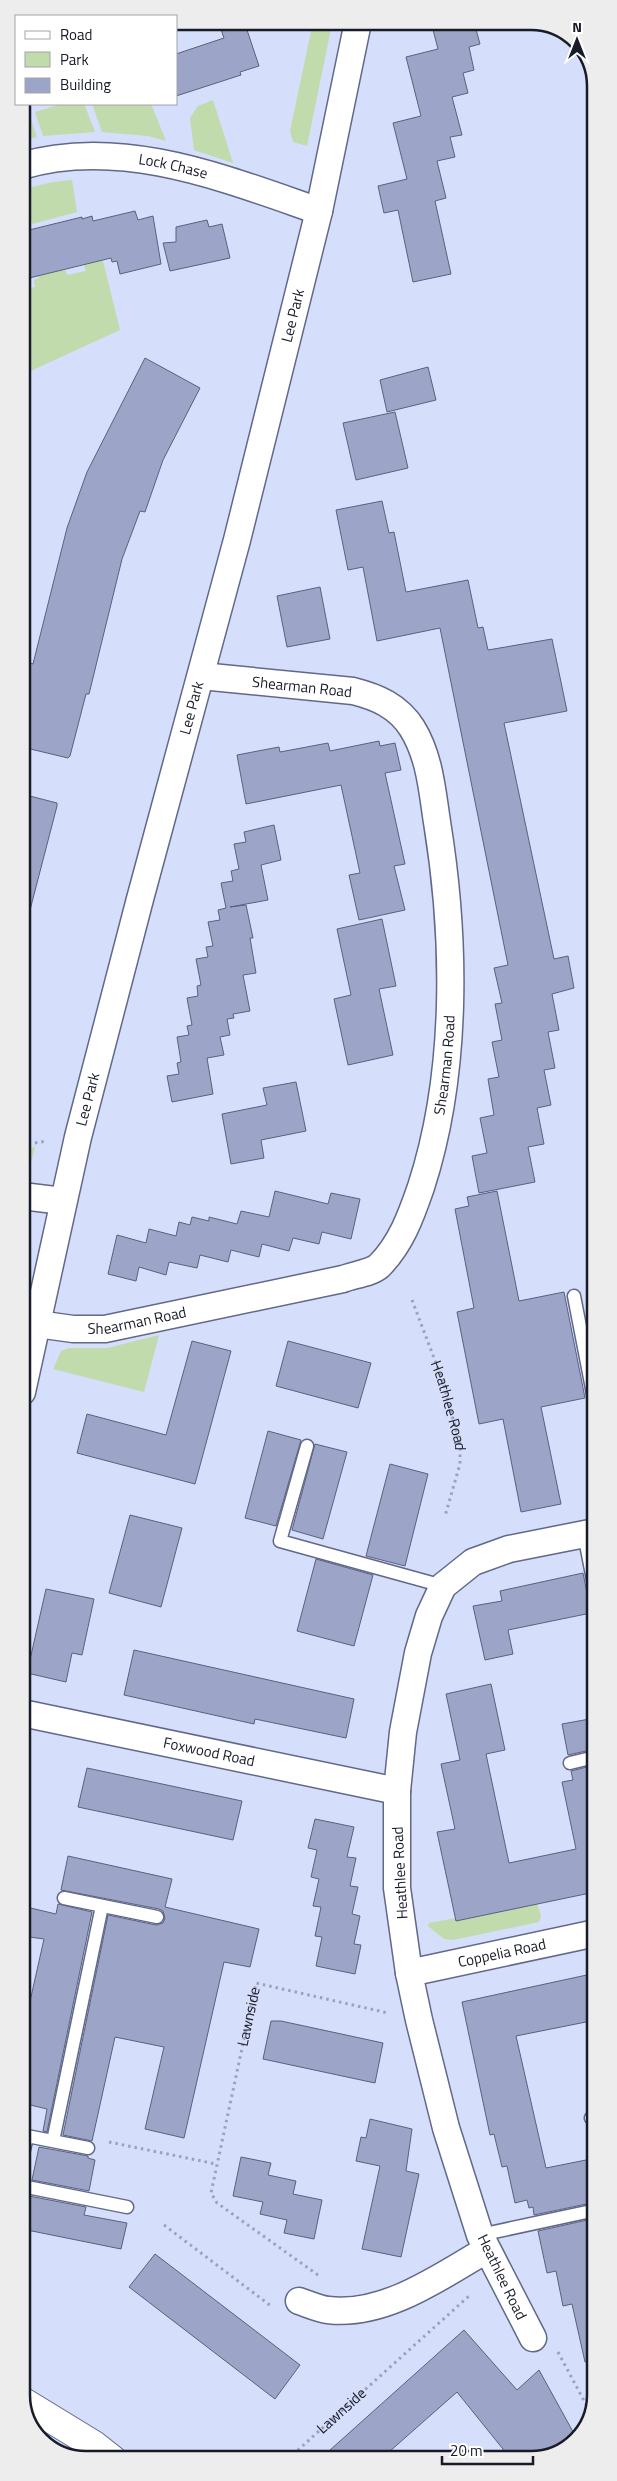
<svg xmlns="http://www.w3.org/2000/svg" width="617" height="2481" viewBox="0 0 617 2481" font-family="'Titillium Web',sans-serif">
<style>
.green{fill:#c1dbac}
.building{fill:#9ca5c7;stroke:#59617f}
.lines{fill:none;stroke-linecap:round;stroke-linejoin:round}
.lane-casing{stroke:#606988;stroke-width:15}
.street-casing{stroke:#606988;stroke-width:29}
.highway-casing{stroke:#606988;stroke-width:30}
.path{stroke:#9ba2b9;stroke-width:3;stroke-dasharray:2.5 4;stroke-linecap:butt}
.lane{stroke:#fff;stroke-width:12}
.street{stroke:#fff;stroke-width:26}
.highway{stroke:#fff;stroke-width:28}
.labels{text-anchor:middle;stroke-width:4;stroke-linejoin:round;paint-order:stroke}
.street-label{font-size:15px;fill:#181b28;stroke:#fff}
.rim{fill:none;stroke:#181b28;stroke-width:2.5}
</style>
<rect width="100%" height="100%" fill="#d5defa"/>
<path class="green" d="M313,22l19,2 -25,122 -14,-4 -3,-11z
M213,100l20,63 -39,-13 -4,-32 8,-12z
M61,104h23l11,28 -52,4 -8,-24z
M92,104h59l15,37 -18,-5 -46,-4z
M29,114l8,23 -16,4v-24z
M72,180l5,32 -45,12 -8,-35 29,-7z
M102,257l18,73 -96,44 -3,-6v-78l14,-3 -1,-7 5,-2 -1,-3 27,-6 2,6 19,-4 -3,-9z
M35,1147l-7,28 -6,-1v-25z
M159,1335l-15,57 -91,-23 8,-18 8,-3h38z
M537,1903l4,13 -2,6 -86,18 -9,-1 -16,-13 1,-3z"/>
<path class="building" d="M218,21h26l15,45 -19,6 1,3 -65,21v-42l48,-16z
M431,22h43l6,22 -11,3 5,23 -11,3 5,20 -16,4 10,38 -12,2 5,20 -18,4 9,37 -11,3 16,73 -38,8 -15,-72 -14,3 -6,-27 29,-7 -14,-56 28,-7 -15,-59 32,-8z
M135,211l3,9 15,-4 8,48 -41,10 -3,-13 -5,1 -1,-4 -90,22v-48l61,-15v2l10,-3 1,5z
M207,220l2,7 13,-3 8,34 -60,13 -7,-28 13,-1v-15z
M145,358l55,30 -37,72 -18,52 -5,-1 -18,48 -33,135h-3l-16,62 -2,2 -46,-11v-72l4,-13 7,2 34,-136 20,-56z
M428,367l8,33 -49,12 -7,-32z
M395,412l13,56 -52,12 -13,-57z
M382,501l7,32 5,-1 12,60 62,-12 10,48 5,-1 5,23 64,-11 15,72 -63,12 50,236 14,-3 6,32 -22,6 7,36 -11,2 7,36 -11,2 7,35 -14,3 7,36 -16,3 7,35 -56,11 -7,-37 15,-3 -7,-35 14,-3 -6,-36 11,-2 -7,-35 10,-2 -7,-36 7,-1 -8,-35 14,-3 -68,-337 -63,13 -14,-74 -15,3 -12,-60z
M320,587l10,52 -43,8 -10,-51z
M379,741l1,5 15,-3 6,27 -16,3 20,91 -11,2 11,44 -46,10 -10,-45 11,-2 -19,-88 -95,19 -9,-49 42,-8 1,5 48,-9 2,8z
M22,794l35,9v3l-27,104 -8,-2z
M274,825l7,35 -20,5 7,35 -38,7 16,-2 7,33h-3l6,35 -13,2 7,36 -17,3 1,4 -7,1 3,16 -10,2 4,18 -17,3 6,36 -41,8 -5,-26 12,-2 -2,-11 4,-1 -4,-25 12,-2 -2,-9 5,-1 -5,-27 11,-2 -1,-10 4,-1 -5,-26 12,-2 -2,-10 7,-1 -5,-24 12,-2 -2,-10 8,-2 -5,-25 12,-2 -2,-10 8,-2 -5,-25 12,-2 -2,-10z
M382,919l14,67 -17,3 14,66 -45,10 -14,-66 17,-4 -14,-66z
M296,1082l10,49 -45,9 3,18 -33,6 -9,-50 45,-9 -4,-17z
M275,1191l53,13 3,-11 29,6 -9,40 -29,-7 -3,12 -26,-6 -4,13 -27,-7 -3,13 -28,-7 -3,12 -28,-7 -3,13 -28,-6 -3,13 -27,-8 -3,14 -28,-7 9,-39 29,8 3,-14 27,7 3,-14 11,3 2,-8 17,4v-4l28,7 4,-13 28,6z
M497,1191l22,110 45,-9 21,106 -44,9 20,97 -40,8 -18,-93 -24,5 -22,-112 17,-4 -19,-99 14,-3 -2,-9z
M192,1341l39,10 -36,133 -118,-31 10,-39 79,21z
M288,1341l83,22 -13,45 -82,-22z
M268,1431l33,9 -25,86 -31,-8z
M315,1444l32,8 -24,87 -31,-9z
M390,1464l38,10 -23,92 -39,-10z
M130,1515l52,13 -21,79 -52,-14z
M316,1559l57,16 -19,71 -57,-15z
M583,1573l8,40 -83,17 5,24 -28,6 -12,-54 29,-5 -2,-10z
M46,1589l48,10 -12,56 -10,-2 -6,29 -39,-9z
M134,1650l220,49 -8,39 -91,-19 -1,5 -130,-29z
M491,1684l14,66 -19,4 23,109 67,-14 -14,-67 11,-2 -2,-9 24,-6v127l-139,29 -19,-89 18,-3 -14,-65 19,-4 -14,-66z
M595,1718v31l-27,6 -6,-31z
M87,1768l155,33 -9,39 -155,-33z
M315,1819l39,8 -7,30 9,1 -6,28 8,1 -6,27 8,2 -6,28 7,1 -6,29 -39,-8 6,-29 -7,-1 6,-29 -8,-1 6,-27 -8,-2 6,-27 -9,-2z
M68,1856l104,23 -7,28 94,22 -9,38 -26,-5 -40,176 -39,-9 19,-82 -49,-10 -23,104 -29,-6 45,-220 48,10 7,-2 2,-5 -2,-7 -4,-2 -98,-19z
M58,1904l34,8 -45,220 -4,-1 4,-22 -25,-6v-66l22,-98 -22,-3v-30l34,8z
M596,1973v47l-80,16 30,132 50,-10v44l-62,13 -1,-8 -4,1 -2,-8 -12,3 -8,-37 -5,1 -8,-33 -4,1 -28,-133z
M271,2021h10l102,22 -8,40 -112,-24z
M370,2119l42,10 -6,42 13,3 -18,83 -39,-8 18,-83 -24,-5 5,-24 5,1z
M39,2147l49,9v2l7,2 -6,31 -57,-11z
M241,2157l30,6 -3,12 28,6 -3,13 29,6 -8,39 -30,-6 3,-13 -27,-6 3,-12 -30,-6z
M29,2196l57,11 -2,8 43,8 -6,26 -99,-20v-27l6,1z
M596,2218v143l-11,1 -13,-58 -9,2 -7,-35 -9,2 -9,-42z
M155,2254l145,111 -25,34 -146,-112z
M464,2330l53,60 22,-20 38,69 -33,20h-33l-54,-67 -76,67h-61z"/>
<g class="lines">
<g class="lane-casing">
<path id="lane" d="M574,1296l21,108
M307,1446l-27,95 163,45
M584,1534l11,56
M570,1763l25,-6
M64,1898l93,19
M591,2118l5,-1
M22,2135l66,13
M53,2141l49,-235
M22,2159l5,-23
M22,2186l105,21
M480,2235l116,-25"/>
</g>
<g class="street-casing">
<g id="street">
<path id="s4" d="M21,166c100,-30 205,13 298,45"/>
<path d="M22,1196l41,5"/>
<path id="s5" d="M37,1324l36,5h32l238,-50c10,-4 28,-6 36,-13 22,-22 32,-50 42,-79 37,-114 35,-248 16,-365 -5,-32 -7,-65 -25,-94 -14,-22 -35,-31 -59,-37l-152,-15"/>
<path id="s6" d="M22,1392l56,-255 62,-238 97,-359 82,-329 39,-189"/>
<path id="s7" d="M22,1713l375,78"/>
<path id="s8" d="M409,1973l187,-40"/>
<path d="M299,2301c9,3 20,8 29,9 56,7 112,-33 158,-60"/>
<path d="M533,2338l-53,-103 -34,-107 -27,-108 -10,-47 -12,-85v-97l6,-59 15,-79 11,-37 14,-30 30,-24 36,-13 86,-17"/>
</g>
</g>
<g class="highway-casing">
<path id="highway" d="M22,2401l72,44 19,15"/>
</g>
<g class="path">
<path d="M22,1145l25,-4"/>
<path id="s1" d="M412,1300l30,79 18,65v20l-15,52"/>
<path d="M109,2142l107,22"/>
<path d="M164,2225l107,81"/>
<path id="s2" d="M318,2275l-101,-72 -6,-10 45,-210 132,30"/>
<path d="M558,2352l32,60"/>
<path id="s3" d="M288,2459l181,-163"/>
</g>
<use href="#lane" class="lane"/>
<use href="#street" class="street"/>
<use href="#highway" class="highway"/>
</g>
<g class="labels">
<g class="street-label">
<text dy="5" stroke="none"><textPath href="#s4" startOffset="154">Lock Chase</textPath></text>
<text dy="5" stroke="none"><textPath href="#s6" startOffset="1110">Lee Park</textPath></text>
<text transform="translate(302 687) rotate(6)" y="5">Shearman Road</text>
<text dy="5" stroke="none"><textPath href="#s6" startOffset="705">Lee Park</textPath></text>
<text dy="5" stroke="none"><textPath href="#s5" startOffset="565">Shearman Road</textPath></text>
<text dy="5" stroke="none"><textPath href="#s6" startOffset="300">Lee Park</textPath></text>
<text dy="5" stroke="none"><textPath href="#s5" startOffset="101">Shearman Road</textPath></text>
<text dy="5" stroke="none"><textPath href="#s1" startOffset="112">Heathlee Road</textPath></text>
<text dy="5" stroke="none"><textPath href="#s7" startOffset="191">Foxwood Road</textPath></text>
<text transform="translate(400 1873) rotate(-93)" y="5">Heathlee Road</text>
<text dy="5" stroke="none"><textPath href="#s8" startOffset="95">Coppelia Road</textPath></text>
<text dy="5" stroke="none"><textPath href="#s2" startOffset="316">Lawnside</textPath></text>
<text transform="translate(502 2277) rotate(64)" y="5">Heathlee Road</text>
<text dy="5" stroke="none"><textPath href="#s3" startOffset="72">Lawnside</textPath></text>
</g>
</g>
<path d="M0 0H617V2481H0ZM86 30H531A56 56 0 0 1 587 86V2395A56 56 0 0 1 531 2451H86A56 56 0 0 1 30 2395V86A56 56 0 0 1 86 30Z" fill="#ededee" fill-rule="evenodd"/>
<path class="rim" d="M86 30H531A56 56 0 0 1 587 86V2395A56 56 0 0 1 531 2451H86A56 56 0 0 1 30 2395V86A56 56 0 0 1 86 30Z"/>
<rect x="15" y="15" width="162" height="90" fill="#ffffff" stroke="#a3a4a9"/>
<rect x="25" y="31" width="25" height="8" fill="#ffffff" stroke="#a3a4a9"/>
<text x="60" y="40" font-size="15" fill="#181b28">Road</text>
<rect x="25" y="52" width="25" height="15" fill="#c1dbac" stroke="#a3a4a9"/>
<text x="60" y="65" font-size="15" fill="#181b28">Park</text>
<rect x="25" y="78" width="25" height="15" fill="#9ca5c7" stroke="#a3a4a9"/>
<text x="60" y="90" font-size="15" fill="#181b28">Building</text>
<g transform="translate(577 40)" stroke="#ffffff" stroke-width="4" paint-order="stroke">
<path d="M0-4L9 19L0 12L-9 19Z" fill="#181b28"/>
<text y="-8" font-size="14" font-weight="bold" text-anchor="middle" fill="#181b28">N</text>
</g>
<path d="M442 2456v8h91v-8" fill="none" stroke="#181b28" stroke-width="2.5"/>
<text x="450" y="2456" font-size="15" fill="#181b28" stroke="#ffffff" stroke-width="4" paint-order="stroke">20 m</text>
</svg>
